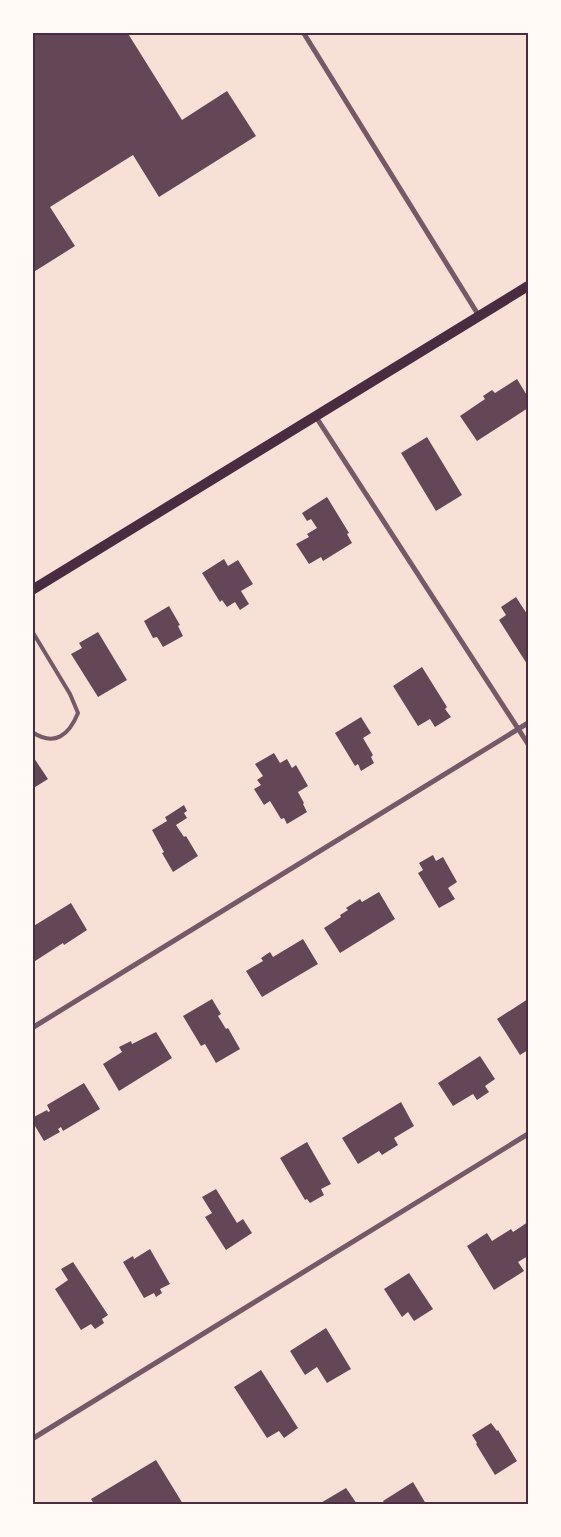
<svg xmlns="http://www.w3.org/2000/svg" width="561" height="1537" viewBox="0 0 561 1537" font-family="Mulish,sans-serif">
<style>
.building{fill:#644757}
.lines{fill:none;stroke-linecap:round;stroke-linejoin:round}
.service{stroke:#755966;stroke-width:4}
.minor{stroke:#755966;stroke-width:5}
.secondary{stroke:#4a2c40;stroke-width:10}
.neatline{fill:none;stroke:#4a2c40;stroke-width:2}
</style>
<rect width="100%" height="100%" fill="#f7e1d7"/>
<path class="building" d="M32,32h95l55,88 45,-29 29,45 -97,61 -26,-42 -83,52 25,39 -43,27z
M517,379l11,18v11l-51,33 -17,-25 25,-17 -2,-3 9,-6 3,3z
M427,437l35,58 -26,16 -35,-58z
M327,497l22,36 -2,1 5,9 -29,18 -2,-4 -12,7 -13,-20 13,-7 -2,-3 10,-6 -6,-9 -4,2 -5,-8z
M224,559l4,7 10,-6 15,24 -12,7 8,13 -9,6 -5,-8 -8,5 -5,-7 -2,2 -18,-29z
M516,597l11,17 1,-1v50l-1,1 -28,-44 7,-5 -5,-8z
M169,606l11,19 -2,1 5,10 -20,11 -6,-10 -4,1 -9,-17z
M98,632l29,48 -29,17 -27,-43 11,-6 -3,-5z
M422,667l25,40 -2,2 6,8 -16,10 -5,-8 -12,7 -25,-40z
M361,717l10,16 -8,5 10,17 -2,2 3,6 -13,8 -3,-7 -3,2 -20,-33z
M274,753l6,10 7,-4 5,9 4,-3 12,21 -10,6 6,11 -1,1 4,8 -20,12 -3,-6 -3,1 -11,-18 -6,4 -10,-16 7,-4 -4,-5 6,-4 -8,-12z
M32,755l16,24 -16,10z
M184,805l3,6 -3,2 3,5 -11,7 8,12 2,-1 12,20 -25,16 -11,-19 2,-1 -12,-22 15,-9 -2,-4 2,-1z
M433,855l3,6 7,-4 14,25 -9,6 7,11 -16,9 -21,-35 5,-3 -4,-7z
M379,892l16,27 -55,34 -16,-25 17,-11 -1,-2 8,-5 -2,-2 14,-9 2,3z
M71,903l16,27 -23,15 -1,-2 -31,20v-36z
M303,939l15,25 -56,33 -16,-26 17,-10 -2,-3 9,-6 3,5z
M212,999l9,15 -3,2 8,13 2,-1 12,21 -24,14 -11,-19 -4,2 -18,-30z
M528,999v51l-8,5 -23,-36z
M156,1032l16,26 -53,33 -16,-27 19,-12 -3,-5 12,-6 1,3z
M480,1056l15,23 -10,7 4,6 -12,8 -4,-6 -20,12 -15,-23z
M84,1083l16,26 -37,22 -2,-4 -3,2 2,3 -16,9 -12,-20v-3l15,-8 1,2 2,-1 -3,-6z
M401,1102l13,24 -20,12 4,7 -16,10 -3,-4 -21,13 -16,-26z
M307,1142l24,42 -10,5 3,6 -14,8 -3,-4 -2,1 -25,-42z
M216,1189l21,34 6,-4 9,14 -26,17 -21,-33 7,-4 -10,-16z
M528,1222v34l-10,6 6,9 -30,19 -27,-44 20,-13 5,8 19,-12 2,3z
M150,1249l20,35 -10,5 2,4 -6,4 -2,-4 -10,5 -21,-36 10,-6 1,3z
M73,1262l35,53 -6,4 2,4 -9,6 -4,-5 -10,6 -26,-41 13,-9 -7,-11z
M409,1273l24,36 -19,12 -6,-9 -6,5 -18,-28z
M326,1328l25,41 -24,14 -10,-16 -12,8 -15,-24z
M261,1370l37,58 -14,10 -5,-7 -12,7 -33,-51z
M491,1423l6,8 1,-1 19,31 -22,14 -19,-31 1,-1 -5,-8z
M156,1460l27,44h-89l-3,-5z
M413,1482l13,22h-41l-2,-3z
M346,1488l11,16h-38z"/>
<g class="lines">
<path class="service" d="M32,631l38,63 8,19c-9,22 -23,34 -46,19"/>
<path class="minor" d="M303,32l176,284
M316,417l212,327
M32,1028l496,-305
M32,1439l496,-305"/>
<path class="secondary" d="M32,590l496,-304"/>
</g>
<rect width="561" height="1537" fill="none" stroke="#fffaf5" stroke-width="68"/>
<rect x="34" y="34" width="493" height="1469" class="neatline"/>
</svg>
